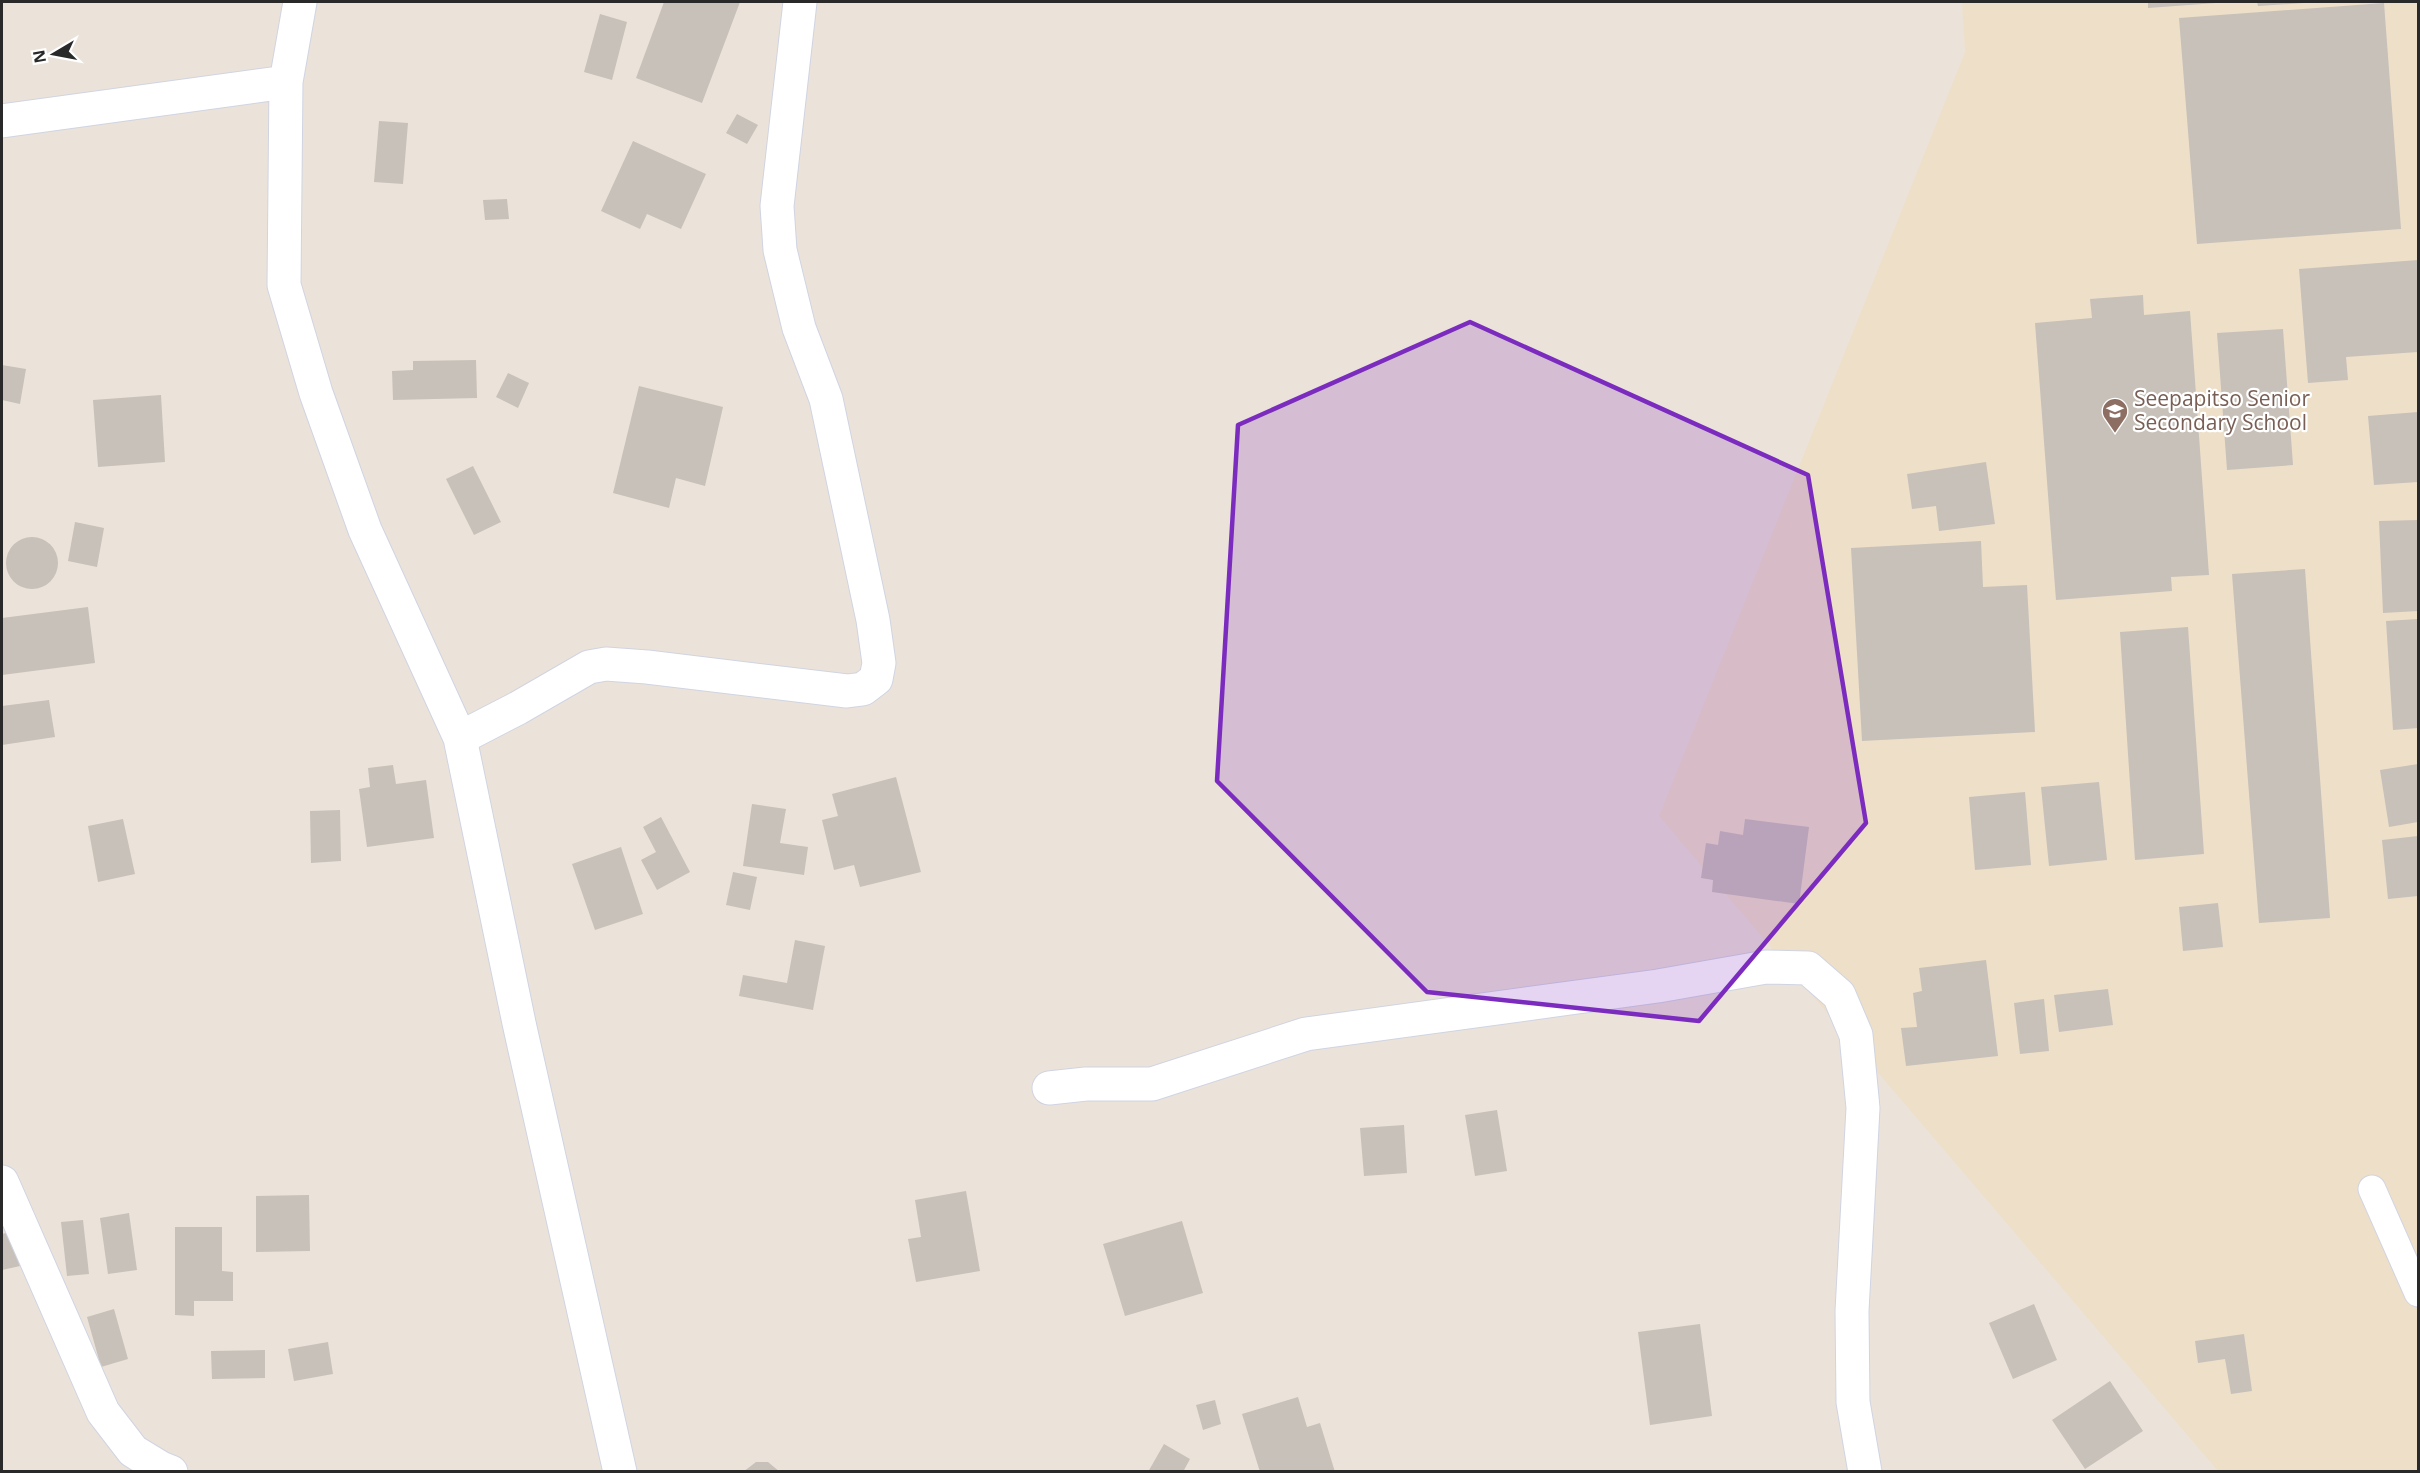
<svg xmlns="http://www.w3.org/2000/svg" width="2420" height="1473" viewBox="0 0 2420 1473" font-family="'Open Sans',sans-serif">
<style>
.education{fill:#eedfc9}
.building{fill:#c7c1b9}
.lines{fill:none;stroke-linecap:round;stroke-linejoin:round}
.lane-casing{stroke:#d0d4e2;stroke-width:29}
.street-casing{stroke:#d0d4e2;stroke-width:35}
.lane{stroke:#fff;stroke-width:27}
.street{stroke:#fff;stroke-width:33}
.marked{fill:#7b2cbf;fill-opacity:0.2;stroke:#7b2cbf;stroke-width:4.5;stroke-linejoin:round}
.labels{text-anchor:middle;stroke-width:4.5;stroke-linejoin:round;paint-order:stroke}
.education-label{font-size:21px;fill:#785e54;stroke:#fff;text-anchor:start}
</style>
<rect width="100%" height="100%" fill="#ebe3da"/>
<path class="education" d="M1962,2h456v1469h-200l-559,-655 306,-764z"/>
<path class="building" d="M664,2h76l-38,101 -66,-25z
M2148,2h68v1l-68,5z
M2257,2h47v1l-46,3z
M2384,3l17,226 -204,15 -18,-226z
M600,14l27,8 -15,58 -28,-8z
M737,114l21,11 -11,19 -21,-11z
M379,121l29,2 -5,61 -29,-2z
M633,141l73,33 -25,55 -34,-15 -7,15 -39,-18z
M507,199l2,20 -24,1 -2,-20z
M2418,260v92l-72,5 2,23 -40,3 -9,-114z
M2143,295l1,20 46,-4 19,264 -38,2 1,14 -116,9 -21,-277 57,-5 -2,-19z
M2283,329l10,136 -66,5 -10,-137z
M476,360l1,38 -84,2 -1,-29 21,-1v-9z
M2,365l24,4 -6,35 -18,-4z
M508,373l21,10 -11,25 -22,-11z
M639,386l84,21 -18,79 -29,-8 -7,30 -56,-15z
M161,395l4,67 -67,5 -5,-67z
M2418,412v70l-44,3 -6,-69z
M1986,462l9,62 -56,7 -3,-25 -24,3 -5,-35z
M473,466l28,56 -27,13 -28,-56z
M2418,520v91l-35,2 -4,-92z
M75,522l29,6 -7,39 -29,-6z
M6 563a26 26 0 1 1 52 0a26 26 0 1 1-52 0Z
M1981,541l2,46 44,-2 8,147 -173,9 -11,-193z
M2305,569l25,349 -71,5 -27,-349z
M88,607l7,56 -93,12v-57z
M2418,619v109l-25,2 -7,-109z
M2188,627l16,227 -69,6 -15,-228z
M49,700l6,37 -53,8v-39z
M2418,764v58l-29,5 -9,-57z
M393,765l3,19 30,-4 8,58 -67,9 -8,-58 11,-2 -2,-19z
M896,777l25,95 -61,15 -6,-22 -20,5 -12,-50 16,-4 -6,-22z
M2099,782l8,78 -58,6 -8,-79z
M2025,792l6,73 -56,5 -6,-73z
M752,804l34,5 -6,34 28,4 -4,28 -61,-9z
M340,810l1,51 -30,2 -1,-52z
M661,817l29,55 -33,18 -16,-30 15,-8 -13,-25z
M123,819l12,55 -37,8 -10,-56z
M1745,819l64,8 -10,77 -87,-12 1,-12 -12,-2 5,-35 12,2 2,-14 23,4z
M2418,836v60l-30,3 -6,-59z
M621,847l22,67 -48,16 -23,-66z
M733,872l24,5 -7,33 -24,-5z
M2218,903l5,44 -40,4 -4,-44z
M795,940l30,6 -12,64 -74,-14 4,-21 44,8z
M1986,960l12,96 -92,10 -5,-38 16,-1 -4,-34 9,-2 -3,-23z
M2108,989l5,36 -54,7 -5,-37z
M2044,999l5,52 -29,3 -6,-51z
M1497,1110l10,61 -32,5 -10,-61z
M1404,1125l3,48 -43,3 -4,-48z
M966,1191l14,80 -64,11 -8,-43 13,-2 -6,-37z
M309,1195l1,56 -54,1v-56z
M129,1213l8,57 -29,4 -8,-56z
M83,1220l6,54 -22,2 -6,-54z
M1182,1221l21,72 -78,23 -22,-72z
M175,1227h47v44l11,1v29h-39v15l-19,-1z
M9,1232l11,34 -18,4v-36z
M2034,1304l23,56 -44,19 -24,-56z
M114,1309l14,50 -27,8 -14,-50z
M1700,1324l12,92 -62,9 -12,-93z
M2244,1334l8,57 -21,3 -6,-35 -27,4 -3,-22z
M328,1342l5,32 -39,7 -6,-32z
M265,1350v28l-53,1 -1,-28z
M2110,1381l33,50 -58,38 -33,-49z
M1298,1397l9,30 13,-4 15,49h-75l-18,-58z
M1215,1400l6,24 -18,6 -7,-25z
M1164,1444l26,15 -7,13h-35z
M756,1462h12l12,10h-37z"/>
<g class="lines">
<g class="lane-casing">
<path id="lane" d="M2372,1189l46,104"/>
</g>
<g class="street-casing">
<path id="street" d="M300,2l-14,80 -2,203 32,108 49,137 95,208 59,285 101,449
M2,121l284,-39
M460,738l58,-30 71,-41 17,-3 41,3 200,24 16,-2 13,-10 3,-16 -6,-43 -47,-221 -27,-71 -19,-78 -3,-44 23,-204
M1049,1088l37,-4h66l154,-50 352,-48 108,-19 42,1 31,27 17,40 7,73 -11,203 1,91 12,70
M2,1182l101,230 30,39 28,17 10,4"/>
</g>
<use href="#lane" class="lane"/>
<use href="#street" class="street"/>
</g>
<path class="marked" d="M1470,322l338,153 58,348 -167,198 -272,-29 -210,-211 21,-356z"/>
<defs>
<g id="school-pin" transform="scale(1.35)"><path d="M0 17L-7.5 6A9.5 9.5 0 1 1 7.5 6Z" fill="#8d6e63" stroke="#fff"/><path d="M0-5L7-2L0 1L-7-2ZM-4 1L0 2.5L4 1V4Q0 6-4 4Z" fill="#fff"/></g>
</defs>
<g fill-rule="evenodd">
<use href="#school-pin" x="2115" y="411"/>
</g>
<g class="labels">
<g class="education-label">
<text x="2134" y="406">Seepapitso Senior<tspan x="2134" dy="24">Secondary School</tspan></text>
</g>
</g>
<rect width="2420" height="1473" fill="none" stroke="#292929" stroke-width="6"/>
<g transform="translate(54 54) rotate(260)" stroke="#ffffff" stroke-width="4.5" paint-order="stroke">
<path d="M0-4.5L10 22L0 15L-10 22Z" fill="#292929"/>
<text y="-9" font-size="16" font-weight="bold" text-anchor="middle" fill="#292929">N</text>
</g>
</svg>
